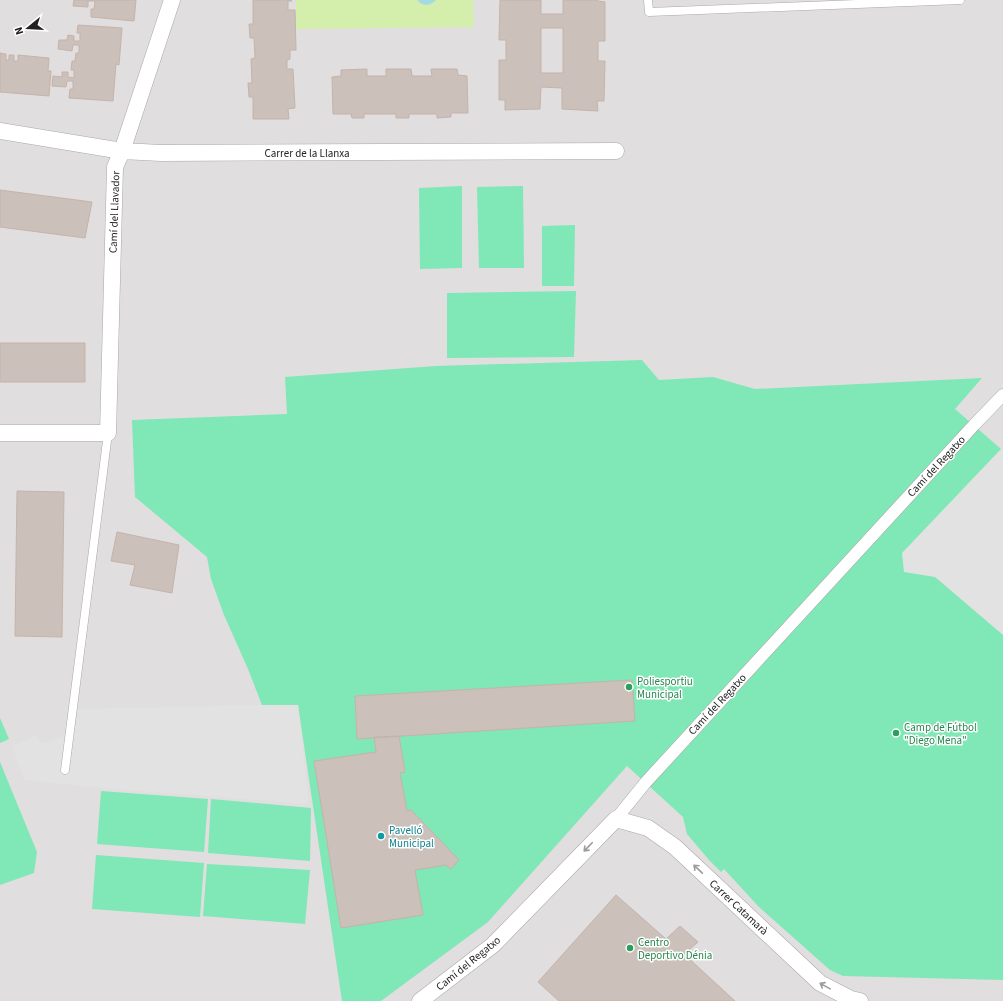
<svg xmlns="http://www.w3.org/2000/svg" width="1003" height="1001" viewBox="0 0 1003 1001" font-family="'Source Sans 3',sans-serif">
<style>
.residential{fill:#e0dedf}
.grass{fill:#d3efab}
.pitch{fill:#80e7b6}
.parking{fill:#e2e2e2}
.water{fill:#a5dae3}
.building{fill:#cbc0ba;stroke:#c6b3a9;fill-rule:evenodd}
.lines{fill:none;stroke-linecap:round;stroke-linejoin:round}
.service-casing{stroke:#a9a9a9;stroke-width:9}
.pedestrian-casing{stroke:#a9a9a9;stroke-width:13}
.minor-casing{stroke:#a9a9a9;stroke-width:17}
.service{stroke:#fff;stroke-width:8}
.pedestrian{stroke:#fff;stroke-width:12}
.minor{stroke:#fff;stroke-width:16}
.oneway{stroke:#9c9c9c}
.leisure-dot{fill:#2e9e5b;stroke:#fff;stroke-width:1.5}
.culture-dot{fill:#0f9aa8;stroke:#fff;stroke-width:1.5}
.labels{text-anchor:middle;stroke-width:3;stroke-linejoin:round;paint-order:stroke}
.street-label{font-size:11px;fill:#222;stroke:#fff}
.leisure-label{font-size:11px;fill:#27864d;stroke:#fff;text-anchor:start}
.culture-label{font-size:11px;fill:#0d838f;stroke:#fff;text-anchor:start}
</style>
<rect width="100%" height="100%" fill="#f2eee8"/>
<path class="residential" d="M0,0h1003v1001h-1003z"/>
<path class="grass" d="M296,0h177l1,27 -178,2z"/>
<path class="pitch" d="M462,186v82l-42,1 -1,-81z
M523,186l1,82h-45l-2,-81z
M575,225l-1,61h-32v-60z
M576,291l-2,66 -127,1v-65z
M642,360l17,20 54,-3 42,12 227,-11 -27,31 46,40h2v531l-160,-4 -13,-6 -71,-63 -35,-38 -3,3 -12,-12 -22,-26 -4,-17 -56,-51 -139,156 -107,79h-39l-44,-296h-36l-14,-36 -24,-54 -13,-36 -4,-22 -72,-60 -3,-77 155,-6 -2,-37 151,-11z
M0,718l9,21 -9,4z
M0,762l37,90 -3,21 -34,12z
M101,791l107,8 -4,53 -107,-8z
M211,799l100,9 -1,53 -102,-8z
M96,855l108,8 -4,54 -108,-8z
M207,864l103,6 -5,54 -102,-8z"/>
<path class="parking" d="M1001,449h2v186l-68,-58 -31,-5 -2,-19z
M262,705h36l11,99 -209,-16 -76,-8 -12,-34 23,-10 7,8 32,-11 4,-24z"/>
<path class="water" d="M417,0h19c-5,6 -13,7 -19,0z"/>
<path class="building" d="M74,0h62l-2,21 -43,-4v-8h3l1,-8h-7v6l-15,-1z
M253,0h38l1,1h-4v9h7l1,40h-6v9l-3,1v9h6l2,39 -7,1 1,10h-36v-22h-4l-1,-14h4l-1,-24 4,-1 -1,-20h-4l-1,-14h4z
M500,0h41v14h22v-14h35v1l7,1v39h-7v20h7l-1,40h-7l1,10 -36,-2v-21l-21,-1 -1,22 -35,1v-10h-6v-40h7v-20h-7zM541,28h22v45h-22z
M78,25l44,3 -3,37 -3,-1 -3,37 -44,-3 1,-9h3v-8h-6l-1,6 -14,-1 1,-10 9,1v-5h6v5l6,1v-8h-3l1,-9h3l1,-8h3v-8h-6l-1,6 -14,-2 1,-9h8l1,-5 6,1v5h6v-8h-3z
M0,53l6,1v6h3v-5h5v6h4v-6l31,3 -1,13h3l-2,25 -49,-4z
M367,69v7h19v-7h25l1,7h20l-1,-7h26l1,6 9,1 1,37h-17v4l-14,1v-4h-28v4h-13v-4h-32v4h-12l-1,-4h-18l-1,-37 9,-1v-6z
M0,190l92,12 -7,36 -85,-11z
M0,343h85v39h-85z
M17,491l47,1 -2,145 -47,-1z
M117,532l62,13 -7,48 -42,-8 5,-20 -24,-4z
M632,680l3,41 -278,18 -2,-43z
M399,736l6,36 -5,1 7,38 4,-1 48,50 -8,9 -5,-4 -31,5 8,45 -82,13 -27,-167 62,-9 -2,-15z
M616,895l50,44 14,-13 18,16 -14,12 51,47h-176l-21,-19z"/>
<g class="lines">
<g class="service-casing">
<path id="service" d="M648,0l1,12 311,-12
M65,770l43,-337"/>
</g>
<g class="pedestrian-casing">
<path id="pedestrian" d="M616,819l30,-37 328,-357 29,-30"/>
</g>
<g class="minor-casing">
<path id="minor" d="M0,131l122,20 39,2 455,-2
M0,433h108l7,-266 7,-16 50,-151
M420,1001l73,-56 123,-126 32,9 27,19 145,136 31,16 9,2"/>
</g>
<use href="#service" class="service"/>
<use href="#pedestrian" class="pedestrian"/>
<use href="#minor" class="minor"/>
</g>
<defs><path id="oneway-shaft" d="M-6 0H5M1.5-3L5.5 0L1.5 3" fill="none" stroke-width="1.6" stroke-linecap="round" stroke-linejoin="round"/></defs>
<g class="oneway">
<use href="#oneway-shaft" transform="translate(588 847) rotate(134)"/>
<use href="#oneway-shaft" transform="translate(698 869) rotate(-137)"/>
<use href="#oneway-shaft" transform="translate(825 986) rotate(-151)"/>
</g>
<g class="leisure-dot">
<circle cx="629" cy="687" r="4"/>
<circle cx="896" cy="733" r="4"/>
<circle cx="630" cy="948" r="4"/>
</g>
<circle class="culture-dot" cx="381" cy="836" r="4"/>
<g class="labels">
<g class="street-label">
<text x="307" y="157">Carrer de la Llanxa</text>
<text transform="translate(114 212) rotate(-88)" y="4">Camí del Llavador</text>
<text transform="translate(936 466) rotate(-47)" y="4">Camí del Regatxo</text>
<text transform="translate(717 704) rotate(-47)" y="4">Camí del Regatxo</text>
<text transform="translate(739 907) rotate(43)" y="4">Carrer Catamarà</text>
<text transform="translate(468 963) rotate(-39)" y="4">Camí del Regatxo</text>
</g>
<g class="leisure-label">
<text x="637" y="685">Poliesportiu<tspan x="637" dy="13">Municipal</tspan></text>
<text x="904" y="731">Camp de Fútbol<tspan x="904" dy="13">"Diego Mena"</tspan></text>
<text x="638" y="946">Centro<tspan x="638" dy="13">Deportivo Dénia</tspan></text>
</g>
<g class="culture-label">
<text x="389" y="834">Pavelló<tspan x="389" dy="13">Municipal</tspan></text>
</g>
</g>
<g transform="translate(28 28) rotate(252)" stroke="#ffffff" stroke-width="3" paint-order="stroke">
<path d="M0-3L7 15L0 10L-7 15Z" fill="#222222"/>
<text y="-6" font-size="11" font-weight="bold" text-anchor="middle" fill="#222222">N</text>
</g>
</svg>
